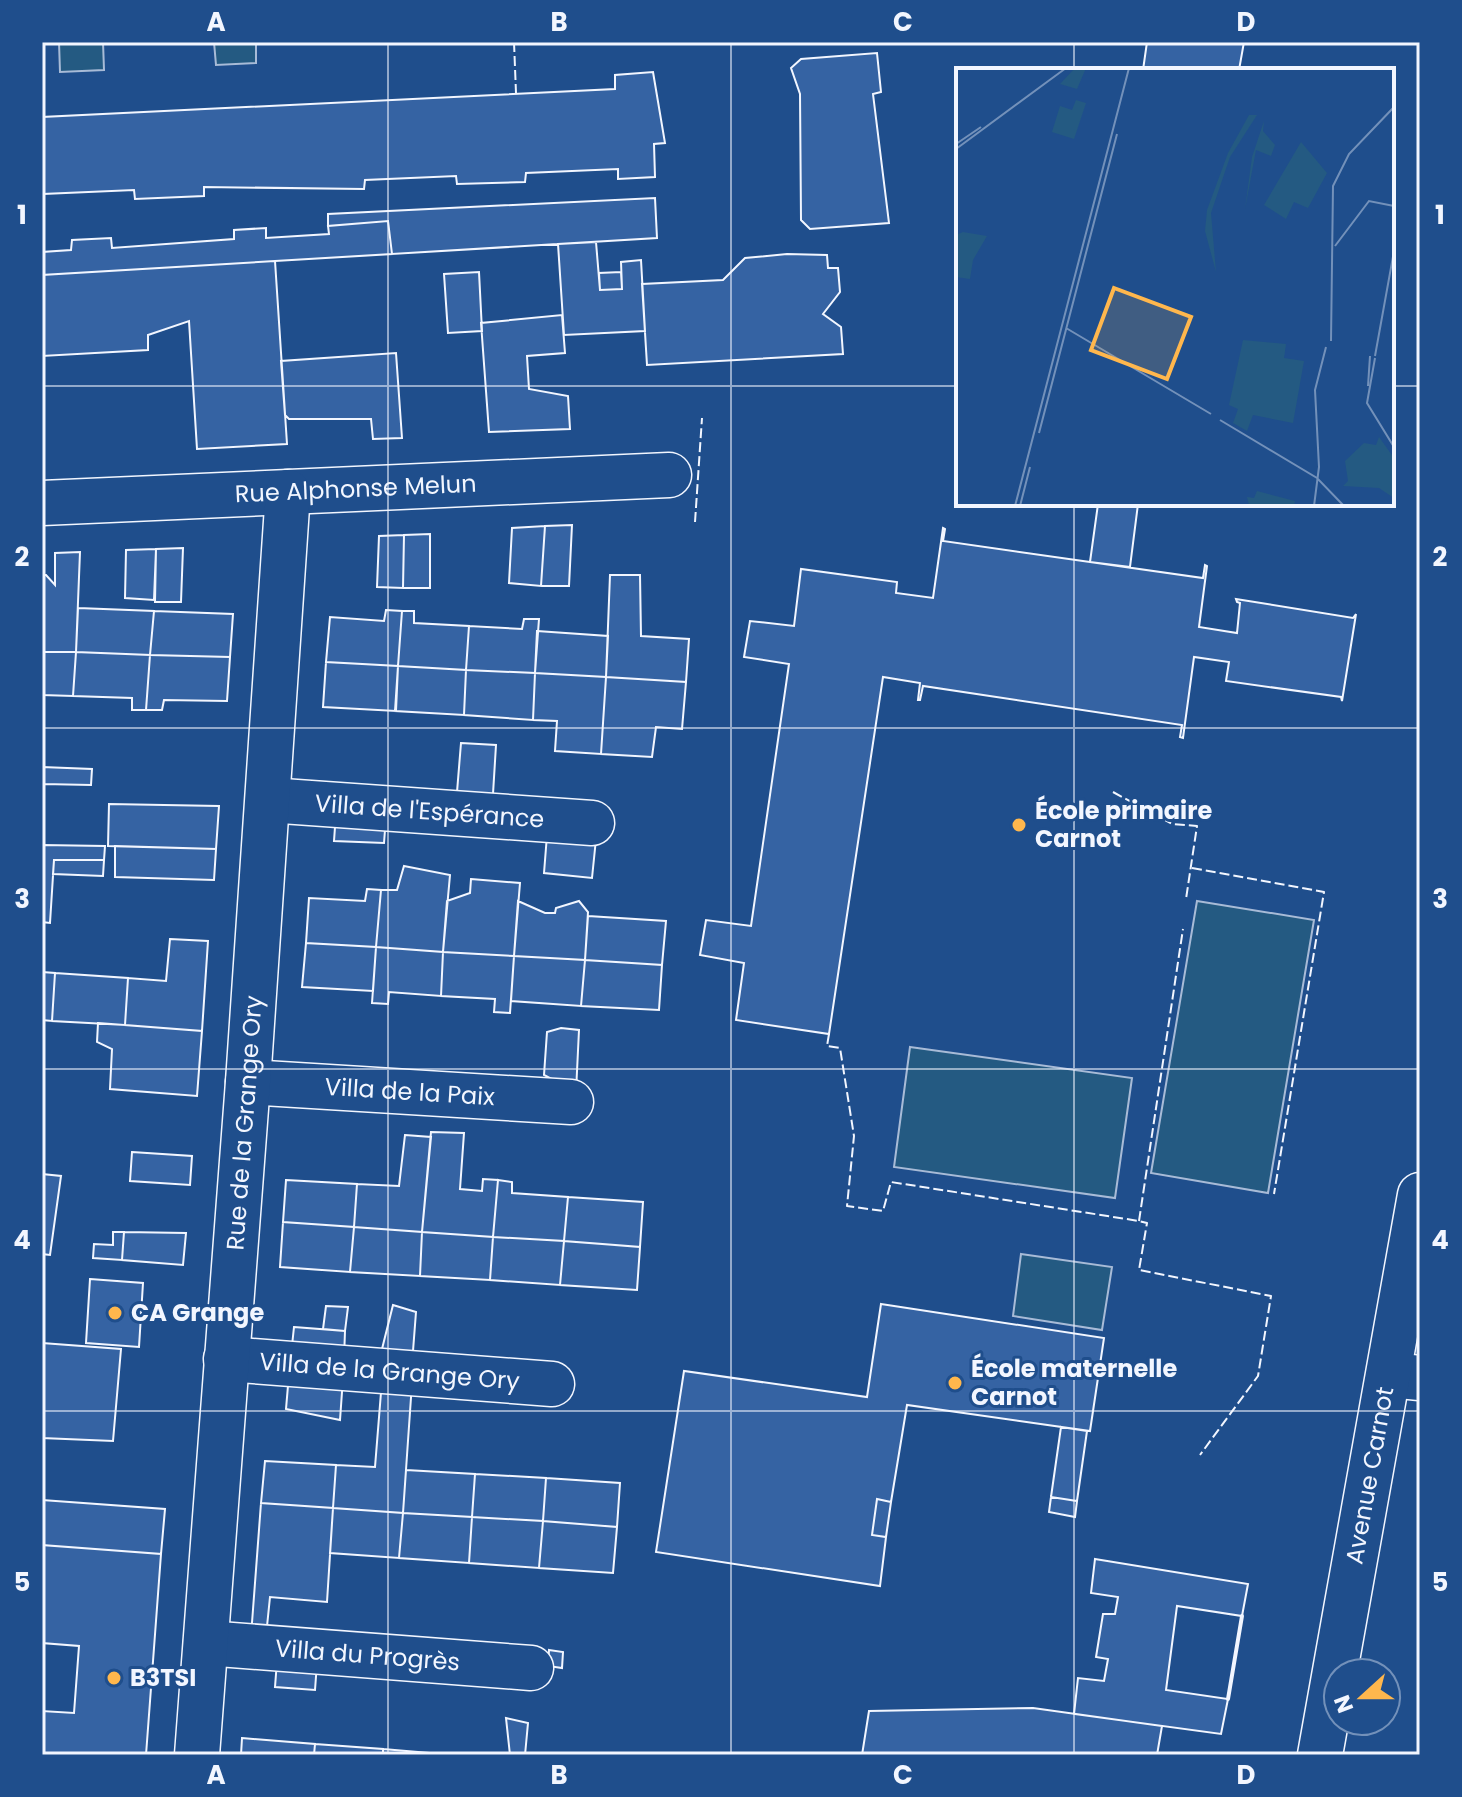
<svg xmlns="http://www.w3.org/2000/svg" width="1462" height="1797" viewBox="0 0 1462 1797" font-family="Poppins,sans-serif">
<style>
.green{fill:#245a82;stroke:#a8bbd7;stroke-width:2}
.building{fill:#3563a3;stroke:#f2f6ff;stroke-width:2}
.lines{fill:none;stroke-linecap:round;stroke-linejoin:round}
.minor-casing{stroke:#f2f6ff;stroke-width:47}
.tertiary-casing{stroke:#f2f6ff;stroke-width:47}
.minor{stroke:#1f4e8c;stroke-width:44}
.tertiary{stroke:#1f4e8c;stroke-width:44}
.fence{stroke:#f2f6ff;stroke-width:2;stroke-dasharray:10 4;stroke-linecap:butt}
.wall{stroke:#f2f6ff;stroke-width:4}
.grid{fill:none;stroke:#f2f6ff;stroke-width:2;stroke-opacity:0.55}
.poi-dot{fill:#ffb74d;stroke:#1f4e8c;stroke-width:3}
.labels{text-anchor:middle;stroke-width:6;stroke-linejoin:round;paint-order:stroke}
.street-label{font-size:24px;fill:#f2f6ff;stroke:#1f4e8c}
.poi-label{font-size:24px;font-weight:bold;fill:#f2f6ff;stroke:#1f4e8c;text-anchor:start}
.inset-road{fill:none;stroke:#7391ba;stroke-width:2}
.view{fill:#ffb74d;fill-opacity:0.15;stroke:#ffb74d;stroke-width:4}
.inset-edge{fill:none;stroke:#f2f6ff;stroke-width:4}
.neatline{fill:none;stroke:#f2f6ff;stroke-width:3}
.grid-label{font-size:26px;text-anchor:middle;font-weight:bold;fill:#f2f6ff}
</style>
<rect width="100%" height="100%" fill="#1f4e8c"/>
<path class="green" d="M59,42h44l1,28 -44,2z
M214,42h42v21l-40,2z
M1197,901l117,19 -46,273 -117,-20z
M910,1047l222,31 -17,120 -221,-31z
M1021,1254l91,13 -10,63 -89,-14z"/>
<path class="building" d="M1147,42h97l-5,28h-96z
M877,53l4,39 -8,2 16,129 -79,6 -9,-9 -1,-126 -9,-26 10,-9z
M653,72l12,71 -11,1 1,33 -37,2v-10l-92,4 -1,9 -68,2 -1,-8 -91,4 -1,9 -160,-2v9l-69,3 -1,-9 -91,4 -1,8v-85l573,-28v-14z
M655,198l2,40 -265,16 -4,-33 -60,5v-12z
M388,221l4,33 -350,21v-23l29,-2 1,-10 39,-2 1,10 122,-9v-9l32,-2v10l63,-4 -1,-8z
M596,242l4,48 22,-1 -1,-27 20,-2 4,71 -81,4 -6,-91z
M787,254l40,1 1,13h10l2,24 -17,22 18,13 2,27 -196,11 -5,-81 81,-4 22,-22z
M275,261l12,183 -90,5 -8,-128 -41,14v15l-106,6v-81z
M479,272l3,59 -34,2 -4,-59z
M621,272l1,17 -22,1 -1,-17z
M562,315l3,38 -38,3 2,33 39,7 2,33 -81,3 -8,-109z
M396,353l6,85 -29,1 -2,-20h-82l-4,-4 -4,-54z
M1098,504h40l-8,63 -40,-5z
M572,525l-3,61h-28l4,-60z
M545,526l-4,60 -32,-3 3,-55z
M943,528l2,1 -2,12 147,21 113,16 2,-13 2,1 -8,61 38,6 3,-30 -3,-1 -1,-3 117,19 3,-4 -14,87 -1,-4 -115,-16 3,-19 -35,-5 -11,81 -3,-1 2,-12 -259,-39 -3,14h-2l2,-17 -37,-6 -54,357 -93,-14 8,-57 -44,-8 6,-35 45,6 38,-262 -45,-7 6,-36 44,5 7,-57 96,13 -1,11 37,5z
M430,534v54h-27l1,-53z
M404,535l-1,53 -26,-1 2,-51z
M183,548l-2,54h-26l1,-53z
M156,549l-2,51 -29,-2 1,-48z
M80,552l-4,100h-34v-77h4l9,10v-32z
M610,575h30l1,61 48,3 -3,43 -80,-5z
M78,608l76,3 -4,44 -74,-3z
M386,610l16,1 -4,55 -72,-4 4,-45 54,4z
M154,611l79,3 -3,43 -80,-2z
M402,611h12v12l55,3 -3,44 -68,-4z
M524,619h15l-4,54 -69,-3 3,-44 53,3z
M537,631l71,5 -2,41 -71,-4z
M42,652h34l-3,44 -31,-1z
M76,652l74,3 -4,55h-14v-12l-59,-2z
M150,655l80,2 -3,44 -63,-1 -2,10h-16z
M326,662l72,4 -2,45 -73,-4z
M398,666l68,4 -2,45 -69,-4z
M466,670l69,3 -2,47 -69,-5z
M535,673l71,4 -5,77 -46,-3 2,-30 -24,-1z
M606,677l80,5 -4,47 -26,-2 -4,30 -51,-3z
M461,743l35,2 -3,49 -36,-2z
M42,767l50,2 -1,16 -48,-1 -1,13z
M109,804l110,2 -3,43 -108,-3z
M336,813l50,4 -2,26 -50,-2z
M547,835l49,4 -4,39 -48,-5z
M42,845l63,1 -1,14h-50l-4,63 -8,-1z
M115,846l101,3 -2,31 -99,-3z
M54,860h50l-1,16 -50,-2z
M404,866l46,9 -7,77 -67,-5 5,-57h16z
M471,879l49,4 -6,73 -71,-4 4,-51 23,-8z
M367,889l14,1 -5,57 -70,-4 3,-45 56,3z
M518,901l27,12h10l1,-5 23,-7 9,11 -3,48 -71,-4z
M588,916l78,5 -4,44 -77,-5z
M170,939l38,2 -6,90 -77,-6 3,-47 38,3z
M306,943l70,4 -3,44 -71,-4z
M376,947l67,5 -2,44 -52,-4 -1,12 -16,-1z
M443,952l71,4 -4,57 -16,-1 1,-13 -54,-3z
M514,956l71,4 -4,46 -70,-5z
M585,960l77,5 -3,45 -78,-4z
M42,972l13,1 -3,48 -10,-1z
M55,973l73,5 -3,47 -73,-4z
M98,1023l104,8 -5,65 -87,-7 2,-40 -15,-7z
M561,1028l18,2 -3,62 -32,-17 3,-43z
M431,1132l33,1 -4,56 22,2 1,-12 15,1 -5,57 -71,-5z
M405,1135l26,2 -9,95 -68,-5 3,-43 42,2z
M132,1152l60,4 -2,29 -60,-4z
M42,1174l19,2 -11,79 -8,-1z
M286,1180l71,4 -3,43 -71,-5z
M498,1180l14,2v11l56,4 -4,44 -71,-4z
M568,1197l75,5 -3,45 -76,-6z
M283,1222l71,5 -4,45 -70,-5z
M354,1227l68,5 -2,44 -70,-4z
M113,1232h11l-2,28 -29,-2 1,-14 19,1z
M124,1232l62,1 -3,32 -61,-5z
M422,1232l71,5 -3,43 -70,-4z
M493,1237l71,4 -4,44 -70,-5z
M564,1241l76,6 -3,43 -77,-5z
M90,1279l53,4 -4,64 -53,-4z
M881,1304l223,34 -14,93 -183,-26 -16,97 -14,-3 -5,36 14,2 -6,49 -224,-34 28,-181 183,26z
M393,1305l23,7 -4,52 -30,-15z
M326,1306l22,1 -3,24 -22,-2z
M294,1327l51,4 -1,28 -53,-4z
M42,1343l79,6 -8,92 -71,-3z
M289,1374l54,4 -3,42 -54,-11z
M382,1380l30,3 -9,130 -70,-5 3,-43 39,2z
M1061,1427l26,4 -10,70 -26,-4z
M265,1461l71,4 -3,43 -72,-5z
M406,1470l69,4 -3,43 -69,-4z
M475,1474l71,4 -3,43 -71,-4z
M546,1478l74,5 -3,44 -74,-6z
M1051,1497l26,4 -2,16 -26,-5z
M877,1499l14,3 -5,35 -14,-2z
M42,1500l123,9 -4,45 -119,-9z
M261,1503l72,5 -6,94 -57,-5 -4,39h-15z
M333,1508l70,5 -4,45 -69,-5z
M403,1513l69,4 -3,46 -70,-5z
M472,1517l71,4 -4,47 -70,-5z
M543,1521l74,6 -4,46 -74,-5z
M42,1545l119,9 -15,201h-104v-44l32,2 5,-67 -37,-3z
M1095,1559l153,25 -6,32 -65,-10 -11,84 62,9 -7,35 -147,-20 4,-36 26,3 4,-22 -12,-2 7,-43h12l3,-17 -27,-4z
M549,1650l14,2 -1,16 -14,-2z
M277,1661l40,2 -2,27 -40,-3z
M1033,1708l129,18 -5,29h-295l7,-44z
M506,1718l22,5 -3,32h-15z
M242,1738l73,6 -1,11h-73z
M315,1744l68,5v6h-69z
M383,1749l70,6h-70z"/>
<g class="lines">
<g class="minor-casing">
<g id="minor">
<path id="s1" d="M42,503l627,-28"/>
<path id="s2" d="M268,800l324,23"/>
<path id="s3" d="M248,1082l323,20"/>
<path id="s4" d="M226,1359l326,25"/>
<path d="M1390,1375l30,3"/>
<path id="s5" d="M206,1643l325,25"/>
<path id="s6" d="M197,1755l51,-673 40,-590"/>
</g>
</g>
<g class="tertiary-casing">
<g id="tertiary">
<path id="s7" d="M1320,1755l100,-560"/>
</g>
</g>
<use href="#minor" class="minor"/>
<use href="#tertiary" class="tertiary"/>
<path class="fence" d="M514,42l2,51
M695,522l7,-104
M1113,792l59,32 25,2 -11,73
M1192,868l132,24 -50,302
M829,1034l-2,12 13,2 14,88 -7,70 36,5 8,-29 248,39 8,2 -8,47 132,26 -13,80 -58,79
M1139,1221l44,-292"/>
<path class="wall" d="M1228,1699l14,-83"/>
</g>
<path class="grid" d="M388,42v1713M731,42v1713M1074,42v28M42,386h916M1392,386h28M1074,504v1251M42,728h1378M42,1069h1378M42,1411h1378"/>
<g class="poi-dot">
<circle cx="1019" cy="825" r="8"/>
<circle cx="115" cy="1313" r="8"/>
<circle cx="955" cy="1383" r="8"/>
<circle cx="114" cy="1678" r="8"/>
</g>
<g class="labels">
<g class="street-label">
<text dy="8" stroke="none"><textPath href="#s1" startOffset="314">Rue Alphonse Melun</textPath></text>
<text dy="8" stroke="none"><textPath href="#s2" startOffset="162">Villa de l'Espérance</textPath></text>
<text dy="8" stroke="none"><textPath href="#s3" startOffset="162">Villa de la Paix</textPath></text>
<text dy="8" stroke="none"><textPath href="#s6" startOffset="634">Rue de la Grange Ory</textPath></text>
<text dy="8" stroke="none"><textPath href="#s4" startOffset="164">Villa de la Grange Ory</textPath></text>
<text dy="8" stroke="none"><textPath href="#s7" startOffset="284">Avenue Carnot</textPath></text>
<text dy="8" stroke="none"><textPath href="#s5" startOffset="162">Villa du Progrès</textPath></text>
</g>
<g class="poi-label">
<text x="1035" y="819">École primaire<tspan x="1035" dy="28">Carnot</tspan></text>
<text x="131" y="1321">CA Grange</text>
<text x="971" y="1377">École maternelle<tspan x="971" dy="28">Carnot</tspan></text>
<text x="130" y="1686">B3TSI</text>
</g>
</g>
<g transform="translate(956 68)">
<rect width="438" height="438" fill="#1f4e8c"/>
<path d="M119,0h11l-9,21 -17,-5zM120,32l10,3 -12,36 -22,-7 8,-26 12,4zM293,47h8l-27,42 -19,56 5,59 -11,-41 2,-21 21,-57zM308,53l-1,10 12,14 -4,11 -15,-6 -11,59 7,-52zM345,74l26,31 -19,35 -14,-6 -8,17 -22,-14zM7,164l24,4 -14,24 -3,19 -14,-2v-42zM287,272l43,4 -2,14 20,3 -11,62 -40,-8 -6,16 -14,-8 5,-14 -9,-4zM423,369l15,21v40l-15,-10 -36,-2 5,-5 -3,-20 19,-18 12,2zM301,423l38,10 -1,5 -45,-1 -2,-8 7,1z" fill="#245a82"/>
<path class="inset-road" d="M0,76l25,-17M0,81l110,-81M379,178l34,-45 25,5M110,260l145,86M375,273l2,-155 16,-32 45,-47v-15M419,288l19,-105M419,290l-8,45 27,44M412,318l2,-30M264,352l97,58 27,28M83,365l78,-299M59,438l114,-438M64,438l10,-39M358,438l5,-39 -4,-77 11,-43"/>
<path class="view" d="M158,220l77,29 -24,62 -76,-29z"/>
<rect width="438" height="438" class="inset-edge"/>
</g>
<rect width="1462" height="1797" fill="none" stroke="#1f4e8c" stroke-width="88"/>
<g transform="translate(1362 1697) rotate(249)"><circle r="38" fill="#1f4e8c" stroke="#7391ba" stroke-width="2"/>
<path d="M0-6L14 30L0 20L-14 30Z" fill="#ffb74d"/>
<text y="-12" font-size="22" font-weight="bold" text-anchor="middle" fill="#f2f6ff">N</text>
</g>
<rect x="44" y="44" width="1374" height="1709" class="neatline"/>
<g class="grid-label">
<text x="216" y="31">A</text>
<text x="559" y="31">B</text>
<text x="903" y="31">C</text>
<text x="1246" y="31">D</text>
<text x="22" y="224">1</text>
<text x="1440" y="224">1</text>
<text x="22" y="566">2</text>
<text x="1440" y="566">2</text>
<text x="22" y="908">3</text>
<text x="1440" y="908">3</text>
<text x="22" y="1249">4</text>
<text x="1440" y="1249">4</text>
<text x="22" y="1591">5</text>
<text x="1440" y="1591">5</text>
<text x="216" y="1784">A</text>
<text x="559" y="1784">B</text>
<text x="903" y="1784">C</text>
<text x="1246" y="1784">D</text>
</g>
</svg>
